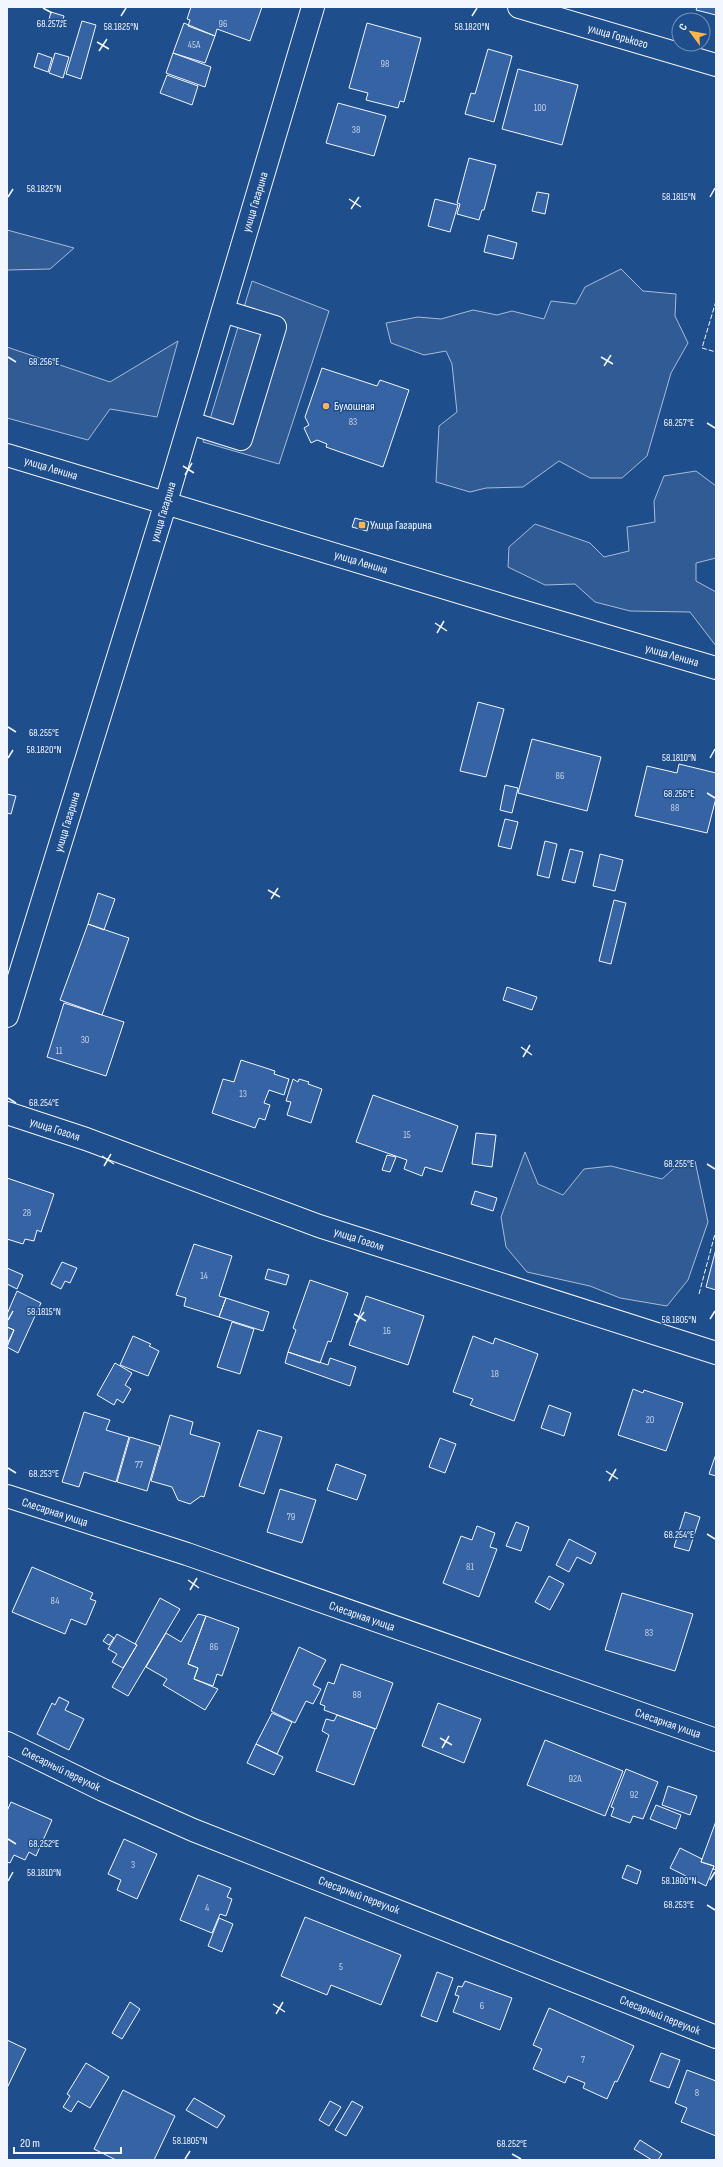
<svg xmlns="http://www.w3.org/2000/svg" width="723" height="2167" viewBox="0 0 723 2167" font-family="'Sofia Sans Condensed',sans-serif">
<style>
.built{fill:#305b95;stroke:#a8bbd7}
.building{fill:#3563a3;stroke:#f2f6ff}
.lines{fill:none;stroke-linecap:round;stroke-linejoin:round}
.minor-casing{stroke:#f2f6ff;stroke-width:24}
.major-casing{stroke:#f2f6ff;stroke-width:24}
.minor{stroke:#1f4e8c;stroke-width:22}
.major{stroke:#1f4e8c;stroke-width:22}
.fence{stroke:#f2f6ff;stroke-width:1;stroke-dasharray:5 2;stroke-linecap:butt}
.ticks{fill:none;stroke:#f2f6ff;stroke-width:1.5}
.poi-dot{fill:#ffb74d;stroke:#1f4e8c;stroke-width:1.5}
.labels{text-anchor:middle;stroke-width:3;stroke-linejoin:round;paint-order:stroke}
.number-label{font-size:10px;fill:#c3d1e8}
.street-label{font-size:12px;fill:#f2f6ff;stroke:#1f4e8c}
.poi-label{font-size:12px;fill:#f2f6ff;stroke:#1f4e8c;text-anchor:start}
.ticks-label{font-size:10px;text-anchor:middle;fill:#f2f6ff;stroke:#1f4e8c;stroke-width:3;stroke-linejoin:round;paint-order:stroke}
</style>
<rect width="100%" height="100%" fill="#1f4e8c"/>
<path class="built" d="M7,230l67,18 -24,21 -43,1z
M621,269l22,22 33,3 -1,22 13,27 -17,30 -24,83 -25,22h-32l-31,-17 -36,26 -37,1 -16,4 -34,-10 3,-56 18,-14 -5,-48 -6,-13 -22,4 -33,-12 -5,-20 32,-6 23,2 32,-9 24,5 15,-4 32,8 7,-18 25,3 9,-17z
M252,281l77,30 -50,153 -76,-22z
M178,341l-21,76 -47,-8 -22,31 -81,-22v-71l103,35z
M696,471l20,15v72l-20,5v18l20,11v54l-26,-34 -60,-1 -35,-9 -20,-18 -30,1 -37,-18 1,-20 26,-23 55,19 14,14 25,-6 -2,-24 28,-5 -1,-21 10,-25z
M525,1152l13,32 25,11 21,-26 27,-3 51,13 19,-17 14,-1 13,61 -20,58 -21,26 -47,-8 -30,-12 -63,-14 -21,-25 -5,-30z"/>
<path class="building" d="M191,7h71l-12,34 -33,-12 -2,7 -27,-10 2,-6 -3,-1z
M697,7h19v8l-20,-5z
M51,12l13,4 -3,11 -13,-4z
M82,21l14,4 -15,54 -15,-5z
M184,23l31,13 -10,27 -32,-10z
M367,23l54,15 -17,64 -4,-1 -2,7 -32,-8 2,-7 -19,-5z
M488,49l24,7 -18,66 -29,-8 6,-21 4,1z
M38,53l14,5 -4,14 -14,-5z
M55,53l14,4 -6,21 -14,-5z
M173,53l38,14 -6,20 -39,-14z
M518,69l60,16 -16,60 -60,-16z
M167,75l31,11 -6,19 -32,-12z
M338,103l48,13 -12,40 -48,-13z
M469,158l27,7 -12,45h-2l-3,10 -22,-6 3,-10 -3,-1z
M537,192l12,2 -4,20 -13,-3z
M435,199l23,6 -8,27 -22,-6z
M488,235l29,8 -4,16 -29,-7z
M322,368l55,18 3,-6 29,10 -26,77 -57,-20 1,-3 -10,-4 -6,3 -7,-15 5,-3 -4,-8z
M355,518l14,4 -2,9 -15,-4z
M478,702l26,7 -18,68 -26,-6z
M532,739l69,18 -14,54 -69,-18z
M679,764l37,9v25l-9,35 -72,-17 12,-50 30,7z
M505,785l13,3 -6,25 -12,-3z
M7,794l9,2 -5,18 -4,-1z
M505,819l13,3 -7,27 -13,-3z
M545,841l12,3 -8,34 -12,-3z
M570,849l13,3 -8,31 -13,-3z
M600,854l23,6 -8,31 -22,-5z
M98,893l17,6 -11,31 -16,-6z
M614,900l12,3 -15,61 -12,-3z
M88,924l41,14 -27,77 -42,-15z
M507,987l30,10 -5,13 -29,-10z
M64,1003l60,19 -18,54 -59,-19z
M241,1060l34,11 -1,3 15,5 -5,16 -15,-5 -5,13 6,2 -5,15 -6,-2 -4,10 -43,-15 11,-34 11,3z
M293,1079l5,3 1,-3 10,3 -1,2 14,5 -11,34 -24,-8 4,-13 -5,-1z
M373,1095l85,31 -16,46 -17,-5 -3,9 -18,-7 3,-9 -51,-18z
M476,1133l20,2 -4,32 -20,-3z
M387,1155l9,2 -6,15 -8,-2z
M7,1178l47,16 -13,38 -4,-2 -3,11 -9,-2 -2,5 -16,-5z
M475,1191l22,7 -4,13 -22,-7z
M194,1244l38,12 -13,40 7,2 -7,19 -35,-11 2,-8 -10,-3z
M716,1249v41l-10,-3z
M62,1262l15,6 -7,15 -5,-2 -4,8 -10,-5z
M7,1268l16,7 -6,14 -10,-5z
M268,1269l21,6 -3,10 -21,-6z
M310,1280l38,13 -17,49 -3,-1 -8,22 -32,-11 8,-22 -3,-2z
M17,1291l24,12 -23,50 -11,-6 7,-17 -7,-3v-13z
M366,1296l58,20 -16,49 -59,-20z
M226,1298l43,14 -6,19 -44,-14z
M232,1322l22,7 -14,45 -23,-7z
M7,1327l7,3 -7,14z
M133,1336l18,8 -2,2 10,5 -11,25 -28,-11z
M473,1336l20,8 2,-6 43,16 -24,67 -44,-16 3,-6 -20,-7z
M288,1352l40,13 2,-7 26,9 -6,19 -65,-23z
M115,1363l17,10 -7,12 6,4 -8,14 -6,-4 -3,6 -17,-10z
M633,1389l10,4 1,-3 39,13 -17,48 -48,-16z
M549,1405l22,8 -7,23 -23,-8z
M84,1412l26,8 -4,10 23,7 -13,45 -32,-10 -5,15 -17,-5z
M170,1415l23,7 -3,12 30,9 -16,54 -3,-1 -11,8 -12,-4 -6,-13 -21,-6z
M258,1430l24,7 -18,57 -25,-8z
M130,1437l30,9 -13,45 -30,-9z
M440,1438l16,6 -11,29 -16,-6z
M716,1454v22l-7,-2z
M336,1464l30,11 -9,25 -30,-10z
M280,1489l36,11 -14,43 -35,-11z
M685,1512l15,5 -11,34 -15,-4z
M516,1522l13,5 -8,24 -15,-5z
M477,1526l18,7 -5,14 7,2 -18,48 -36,-14 18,-47 11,4z
M569,1539l27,14 -5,11 -14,-7 -8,15 -13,-7z
M32,1567l61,26 -3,6 6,2 -10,24 -15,-6 -6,15 -53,-22z
M549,1576l15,8 -14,26 -15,-8z
M622,1593l71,21 -18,57 -70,-21z
M160,1598l20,11 -52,87 -16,-9 25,-42 -2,-1z
M198,1614l8,2 -18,48 10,4 -4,11 24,10 -13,21 -42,-25 4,-6 -21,-12 20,-34 15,9z
M206,1616l33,12 -17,48 -5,-2 -4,12 -19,-7 4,-11 -10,-4z
M108,1634l6,4 -5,7 -6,-4z
M117,1634l20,11 -14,23 -11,-6 5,-8 -9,-5z
M299,1647l27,13 -13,25 8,4 -8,15 -7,-3 -11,22 -24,-12z
M341,1664l52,19 -17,46 -52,-19 1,-4 -5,-2 8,-22 6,2z
M59,1697l10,5 -4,8 19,9 -15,31 -32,-16 15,-31 3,2z
M438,1703l43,16 -17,44 -42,-17z
M272,1713l20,9 -15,32 -21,-10z
M337,1715l38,14 -21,56 -38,-14 13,-36 -7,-4 4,-12 8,2z
M545,1740l78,31 -18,45 -78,-31z
M256,1744l27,13 -9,18 -27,-12z
M626,1769l32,13 -15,37 -10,-3 -3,7 -19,-7 3,-8 -3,-1z
M668,1786l29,10 -7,19 -28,-10z
M11,1802l41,18 -16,36 -7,-4 -4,8 -11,-5 -4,8 -3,-1v-51z
M656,1805l25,10 -5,14 -26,-10z
M716,1821v49l-3,-1 1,-3 -13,-4z
M124,1839l33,15 -20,45 -20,-9 4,-10 -13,-6z
M680,1848l22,11 -1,3 13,4 -8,20 -36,-18z
M627,1865l14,6 -4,13 -15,-6z
M198,1875l33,13 -4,9 5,2 -6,17 -6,-2 -8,19 -32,-13z
M305,1917l96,38 -20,50 -50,-20 -4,10 -46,-19z
M219,1918l14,6 -11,28 -14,-6z
M437,1972l16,6 -16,44 -16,-6z
M465,1981l47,17 -12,32 -47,-18 6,-16 -4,-1 3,-9 4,1z
M130,2002l10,7 -18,30 -10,-6z
M549,2008l85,38 -17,36 -2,-1 -8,18 -24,-11 2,-5 -17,-7 -3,7 -32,-14 9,-20 -9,-4z
M7,2040l19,9 -19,39z
M661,2053l19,7 -11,28 -19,-7z
M86,2063l23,14 -19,31 -12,-7 -7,11 -8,-5 7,-11 -3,-2z
M687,2070l29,11v55l-35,-14 6,-14 -12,-5z
M123,2090l52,26 -21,44h-38l-22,-11z
M194,2098l31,18 -8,12 -31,-18z
M330,2101l11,6 -12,19 -10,-6z
M352,2101l11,6 -17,29 -11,-6z
M640,2140l22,14 -4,6h-6l-18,-11z"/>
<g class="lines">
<g class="minor-casing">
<path id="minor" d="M519,7l197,58
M190,423l51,16 34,-112 -52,-16
M7,1113l79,26 233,87 397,127
M7,1496l180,58 529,186
M7,1743l96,47 90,40 523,207"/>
</g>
<g class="major-casing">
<path id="major" d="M7,455l501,152 208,61
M7,1016l159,-514 147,-495"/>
</g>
<use href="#minor" class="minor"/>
<use href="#major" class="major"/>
<path class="fence" d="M716,301l-14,47 14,4
M699,1294l17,-64"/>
</g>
<path class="ticks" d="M43,8l9,5M121,16l5,-8M472,16l5,-8M97,42l12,7M99,51l8,-12M8,197l5,-8M710,197l5,-9M349,199l12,8M351,209l8,-12M8,357l8,5M601,357l12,7M604,366l7,-11M707,423l8,5M183,466l11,7M185,475l7,-12M435,623l12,8M437,633l7,-12M8,727l8,5M8,758l5,-8M710,758l5,-9M707,793l8,5M268,890l12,7M271,899l7,-11M521,1047l11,8M523,1057l7,-12M8,1098l8,5M102,1156l12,8M707,1164l8,5M104,1166l7,-12M354,1314l12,7M710,1319l5,-8M8,1320l5,-9M356,1323l8,-11M8,1468l8,5M606,1471l12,8M609,1481l7,-12M707,1534l8,5M188,1580l11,8M190,1590l7,-12M440,1738l12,7M442,1748l7,-12M8,1839l8,5M710,1880l5,-8M8,1881l5,-9M707,1905l8,5M273,2004l12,8M276,2014l7,-12M512,2154l9,5M185,2159l5,-8"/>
<g class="poi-dot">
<circle cx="326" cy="406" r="4"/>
<rect x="358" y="521" width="8" height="8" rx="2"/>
</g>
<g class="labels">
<g class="number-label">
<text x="223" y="27">96</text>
<text x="194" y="48">45А</text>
<text x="385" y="67">98</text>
<text x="540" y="111">100</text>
<text x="356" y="133">38</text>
<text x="353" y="425">83</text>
<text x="560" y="779">86</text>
<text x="675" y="811">88</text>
<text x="85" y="1043">30</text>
<text x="59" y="1054">11</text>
<text x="243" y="1097">13</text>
<text x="407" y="1138">15</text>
<text x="27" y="1216">28</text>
<text x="204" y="1279">14</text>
<text x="387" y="1334">16</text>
<text x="495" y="1377">18</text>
<text x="650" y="1423">20</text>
<text x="139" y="1468">77</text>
<text x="291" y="1520">79</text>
<text x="470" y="1570">81</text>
<text x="55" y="1604">84</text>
<text x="649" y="1636">83</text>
<text x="214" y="1650">86</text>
<text x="357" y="1698">88</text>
<text x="575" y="1782">92А</text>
<text x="634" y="1798">92</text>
<text x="133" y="1868">3</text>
<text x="207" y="1911">4</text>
<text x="341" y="1970">5</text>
<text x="482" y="2009">6</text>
<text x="583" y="2063">7</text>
<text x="697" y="2096">8</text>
</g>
<g class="street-label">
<text transform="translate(618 36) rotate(16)" y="4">улица Горького</text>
<text transform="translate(255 202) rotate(-73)" y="4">улица Гагарина</text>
<text transform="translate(51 468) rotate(17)" y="4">улица Ленина</text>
<text transform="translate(163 512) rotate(-73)" y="4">улица Гагарина</text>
<text transform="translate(361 562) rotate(17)" y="4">улица Ленина</text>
<text transform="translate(672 655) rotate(16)" y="4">улица Ленина</text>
<text transform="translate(67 822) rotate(-73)" y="4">улица Гагарина</text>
<text transform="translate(55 1129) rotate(18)" y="4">улица Гоголя</text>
<text transform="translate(359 1239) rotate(18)" y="4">улица Гоголя</text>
<text transform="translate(55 1512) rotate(18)" y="4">Слесарная улица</text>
<text transform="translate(362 1616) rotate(19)" y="4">Слесарная улица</text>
<text transform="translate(668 1723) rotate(19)" y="4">Слесарная улица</text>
<text transform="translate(61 1769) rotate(26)" y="4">Слесарный переулок</text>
<text transform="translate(359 1895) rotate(21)" y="4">Слесарный переулок</text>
<text transform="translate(660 2015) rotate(22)" y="4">Слесарный переулок</text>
</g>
<g class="poi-label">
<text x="334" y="410">Булошная</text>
<text x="370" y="529">Улица Гагарина</text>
</g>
</g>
<g class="ticks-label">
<text x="52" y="27">68.257°E</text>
<text x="121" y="30">58.1825°N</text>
<text x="472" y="30">58.1820°N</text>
<text x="44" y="192">58.1825°N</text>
<text x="679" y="200">58.1815°N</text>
<text x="44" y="365">68.256°E</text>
<text x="679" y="426">68.257°E</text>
<text x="44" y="736">68.255°E</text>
<text x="44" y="753">58.1820°N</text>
<text x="679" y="761">58.1810°N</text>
<text x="679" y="797">68.256°E</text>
<text x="44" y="1106">68.254°E</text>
<text x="679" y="1167">68.255°E</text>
<text x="44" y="1315">58.1815°N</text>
<text x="679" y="1323">58.1805°N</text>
<text x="44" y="1477">68.253°E</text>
<text x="679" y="1538">68.254°E</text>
<text x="44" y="1847">68.252°E</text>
<text x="44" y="1876">58.1810°N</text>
<text x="679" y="1884">58.1800°N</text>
<text x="679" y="1908">68.253°E</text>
<text x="190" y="2144">58.1805°N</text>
<text x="512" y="2147">68.252°E</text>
</g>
<rect width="723" height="2167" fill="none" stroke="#f2f6ff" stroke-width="16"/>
<g transform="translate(691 32) rotate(302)"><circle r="19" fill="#1f4e8c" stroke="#7391ba"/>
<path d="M0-3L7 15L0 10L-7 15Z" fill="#ffb74d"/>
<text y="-6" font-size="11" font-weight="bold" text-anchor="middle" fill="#f2f6ff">С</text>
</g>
<path d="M14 2147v6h107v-6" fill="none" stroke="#f2f6ff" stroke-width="2"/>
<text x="20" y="2147" font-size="12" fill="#f2f6ff" stroke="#1f4e8c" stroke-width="3" paint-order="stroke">20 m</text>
</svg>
